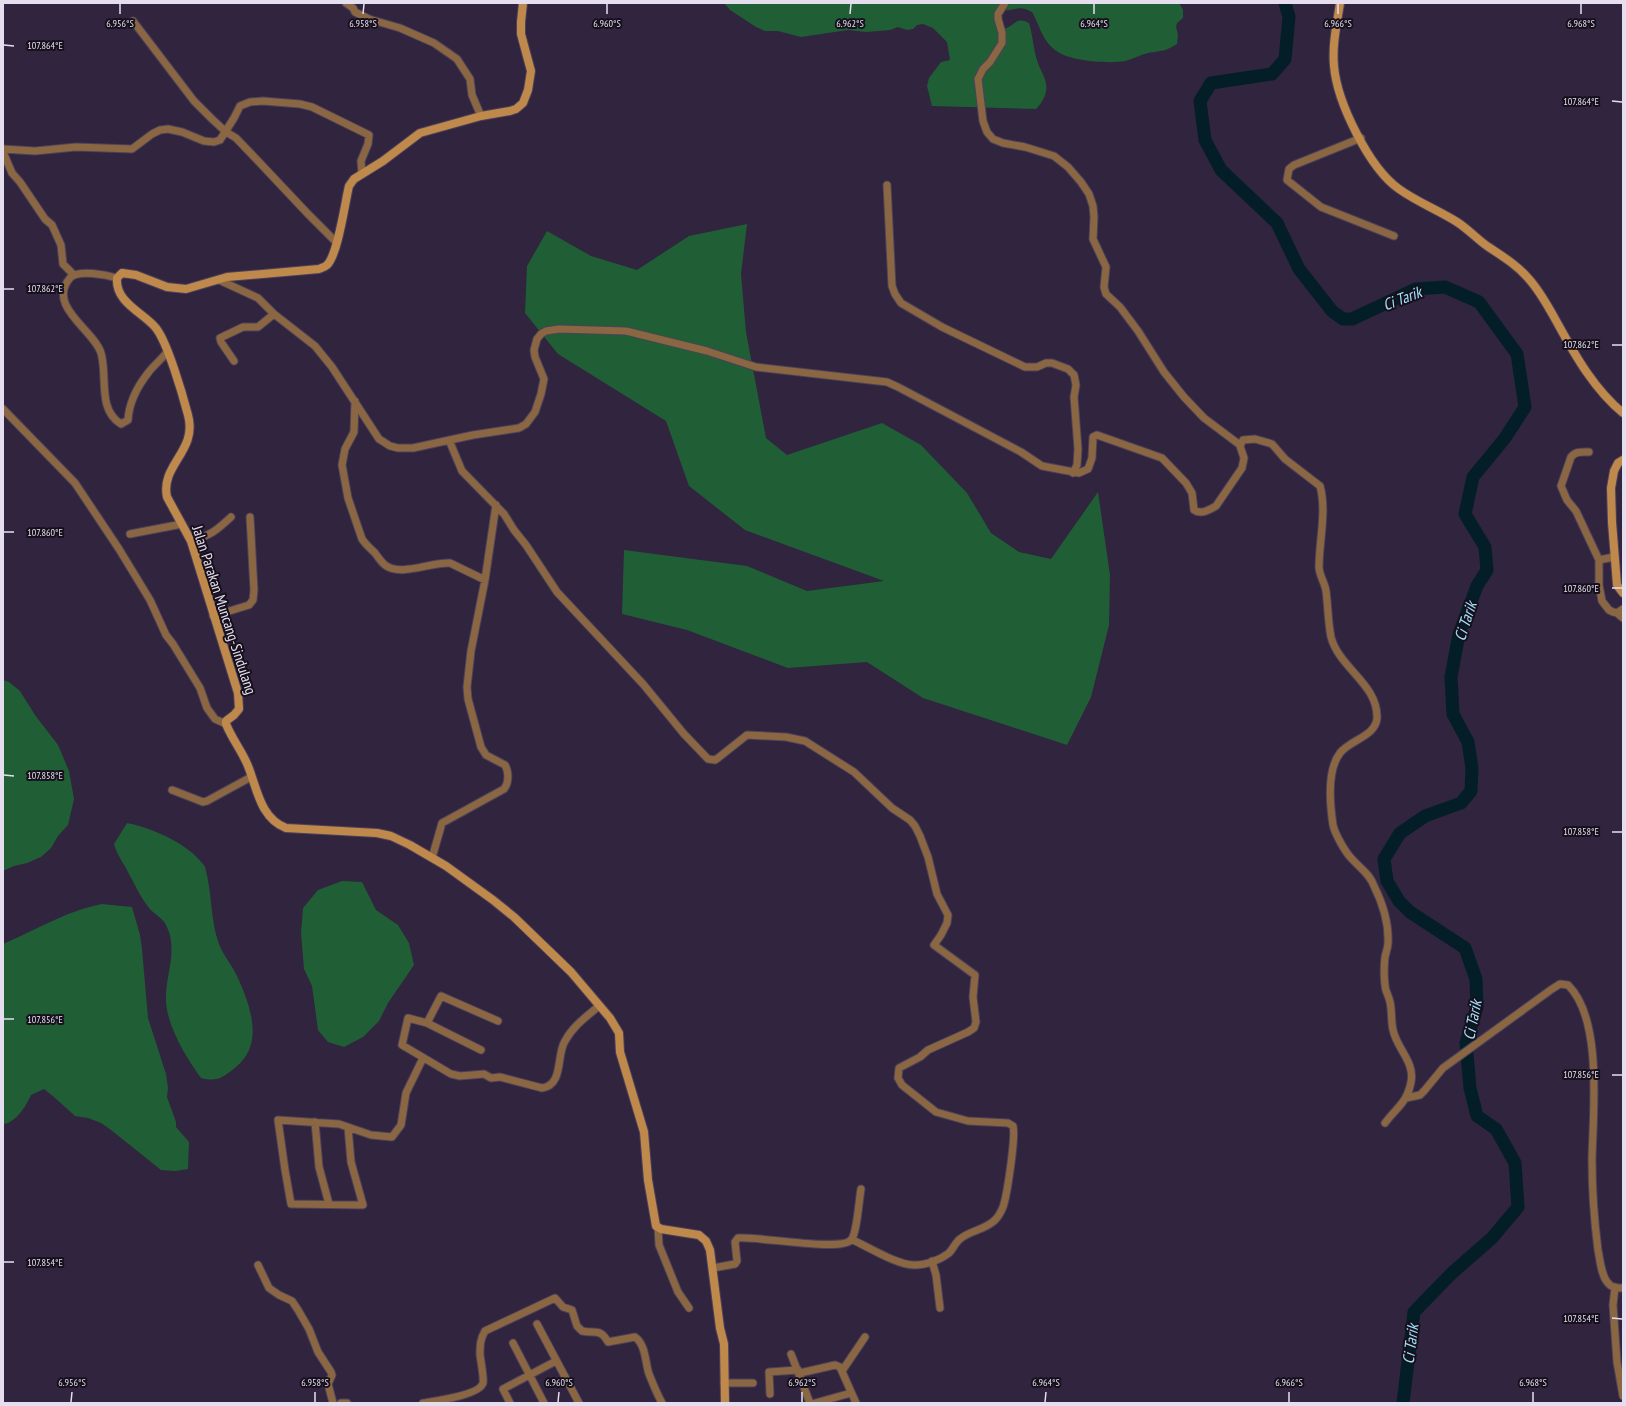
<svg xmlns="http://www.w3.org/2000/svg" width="1626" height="1406" viewBox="0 0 1626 1406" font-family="'PT Sans Narrow',sans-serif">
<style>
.forest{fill:#205e36}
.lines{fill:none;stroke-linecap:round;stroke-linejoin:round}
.river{stroke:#041e28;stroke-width:13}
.street-casing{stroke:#4d425a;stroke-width:9}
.secondary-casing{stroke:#4d425a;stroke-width:10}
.street{stroke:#8a6742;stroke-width:7}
.secondary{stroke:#c0894c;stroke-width:8}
.ticks{fill:none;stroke:#e5deef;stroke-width:1.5}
.labels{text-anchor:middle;stroke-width:4;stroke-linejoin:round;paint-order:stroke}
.street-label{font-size:15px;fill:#e5deef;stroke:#16101c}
.water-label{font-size:16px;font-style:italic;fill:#a2e1fb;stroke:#16101c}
.ticks-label{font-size:10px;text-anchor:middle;fill:#e5deef;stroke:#16101c;stroke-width:4;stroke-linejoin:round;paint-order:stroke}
</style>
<rect width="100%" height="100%" fill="#30243e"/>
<path class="forest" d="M724,3h455l4,7v8l-6,5 -1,4 2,8 -1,9c-10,7 -17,7 -29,9 -8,2 -15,6 -23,8 -15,3 -54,0 -67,-9 -15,-9 -18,-26 -26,-40 -15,-8 -17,0 -31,-2l1,19c12,-1 13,-14 27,-6 4,13 4,25 8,37 2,8 8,16 9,24 2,9 -4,19 -10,25l-104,-3 -5,-20 2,-8 12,-16 9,-2 -3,-18 -14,-14 -10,-4 -6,1 -4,4 -6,1 -9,-3 -8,3 -24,2 -18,-2 -47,7 -23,-6h-13l-9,-4 -26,-17z
M747,224l-6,50 5,58 20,106 21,17 95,-32 39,22 46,48 24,40 28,19 32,7 47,-67 12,83 -1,50 -18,72 -24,48 -144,-47 -56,-36 -79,6 -101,-38 -65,-16 2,-64 123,16 60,25 77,-10 -139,-51 -56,-44 -23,-65 -108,-67 -33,-41 2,-47 20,-35 44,25 46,14 52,-34z
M3,680l6,2 11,9 15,24 23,30 11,26 5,28 -6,26 -10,11 -7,12 -10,9 -14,6 -13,3 -11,5z
M127,823c25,5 60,20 76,41 3,3 3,8 4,11 5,23 4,47 12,69 4,11 13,21 18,32 13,28 28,68 -1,91 -14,11 -18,15 -35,11 -16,-22 -37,-56 -35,-84 1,-23 12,-46 0,-69 -3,-7 -12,-11 -17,-17 -8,-10 -14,-23 -20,-34 -6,-12 -11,-17 -15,-30z
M342,881l20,1 14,28 22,15 11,18 5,22 -26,38 -9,18 -16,16 -19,10 -16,-5 -10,-12 -6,-44 -8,-17 -3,-36 2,-25 15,-18z
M102,904l30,3 8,28 2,14 6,69 18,56 2,14 -1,9 9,25v5l13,15 -1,27 -13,2 -14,-1 -50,-40 -10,-7 -13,-5 -13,-2 -21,-19 -10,-8 -13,6c-5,11 -15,28 -28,29v-180c33,-14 63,-33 99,-40z"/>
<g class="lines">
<path class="river" d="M1285,3l4,14 -4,42 -13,15 -61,9 -11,18 5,39 16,30 56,53 22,46 33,42 11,8h9l64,-30 29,-2 34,15 38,52 8,53 -20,31 -32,39 -8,37 20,33 2,23 -10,16 -18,48 -8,43 2,37 15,28 4,26 -1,23 -10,12 -36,13 -25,17 -16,26 3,22 12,20 11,11 55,36 11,31 1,28 -11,36 4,45 7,28 19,13 19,34 3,44 -26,31 -40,35 -38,39 -11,91"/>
<g class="street-casing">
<path id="street" d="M346,3l7,5 2,4 14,7 31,9 34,15 23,16 13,20 2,16 9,21
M1005,3l-7,11v5l4,14v10l-12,19 -7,7 -5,10 5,42 4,11 6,7 10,4 22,4 29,9 14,11 13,15 8,12 4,12 1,11 -1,22 13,28 -2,20 2,7 14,13 18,24 26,41 20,25 20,21 36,27
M133,21l61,80 18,18 14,13 10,6 23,24 49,52 29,29
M1361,138l-67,27 -5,4 -2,11 34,27 73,29
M3,149l32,2 41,-4 56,2 20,-15 8,-4 8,-1 14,3 22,9 10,1 6,-2 14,-22 6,-12 10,-4 13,-1 37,3 12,3 57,28 -1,9 -7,17 1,13
M3,152l9,21 8,9 25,37 7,6 9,20 2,19 11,11
M887,185l5,101 3,8 6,9 41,24 83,40h12l9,-4h6l16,6 6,6 2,10 -2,12 4,52 -1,16 -4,8
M117,278c-10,-3 -39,-9 -47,0 -24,28 24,52 31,75 7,24 -4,56 20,71l7,-4c1,-17 9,-33 20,-47 5,-7 13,-13 19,-21
M219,280l39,18 16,16 41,32 17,21 47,72 11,7 8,2h15l60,-13 46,-7 7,-4 9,-12 6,-18 3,-15 -9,-22 -1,-7 3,-11 4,-5 5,-3 13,-2 67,2 81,20 49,16 131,15 11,5 123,65 21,14 37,7 9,-4 4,-11 1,-21 4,-2 65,23 24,25 6,10 2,17c7,5 15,0 22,-4l26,-38 2,-10 -4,-12 3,-6 12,-1 17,5 13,15 35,27c7,25 -1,56 -1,81 0,8 6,16 7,24 2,15 2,31 5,46 8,31 47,47 46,81 -1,18 -27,22 -37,35 -13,17 -10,52 -7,72 2,9 12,27 19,34 8,9 18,15 22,27 9,18 15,36 14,57 0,5 -2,9 -3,14 -1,9 -1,20 0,28 0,6 4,11 5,17 2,9 1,19 3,28 4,19 22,32 18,52 -4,21 -14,25 -26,41
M234,361l-13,-19 -1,-4 23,-11h15l16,-13
M355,401l-1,31 -9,17 -3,16 6,33 14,41c4,6 8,9 13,14 3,4 6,9 10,12 15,12 46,-3 65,-2l35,17
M3,409l72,74 44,66 31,51 16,35 7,9 27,44 7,20 8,11 11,5
M449,440l13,31 42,43 10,16 12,15 31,47 86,92 41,50 24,25 7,1 3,-2 29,-23 39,2 19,4 49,31 38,36 18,12 5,6 5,10 8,21 9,37 11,21 -1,8 -6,12 -7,10 41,30 -2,22 3,25 -2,6 -6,4 -40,18 -8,7 -21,11 -1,10 4,7 34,27 32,9 40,2 5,3c3,10 -6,70 -10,81 -2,5 -4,9 -8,13 -10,10 -24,10 -35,19 -5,4 -7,10 -11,14 -9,7 -23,12 -34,12 -16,1 -47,-18 -62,-25
M1589,452c-7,0 -13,-1 -18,5l-10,29 6,14 9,11 23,49v25l3,16 7,9 4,2 4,1 6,-4
M130,534l52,-10
M191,541c20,-6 25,-10 40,-24
M1599,560l15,-3
M1617,613l6,5
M213,616l36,-11 4,-5 1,-10 -4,-73
M172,790l31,12 4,-1 44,-24
M432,858l10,-35 62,-34c5,-6 5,-17 1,-24l-19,-10 -5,-8 -13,-48 -1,-12 4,-36 14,-71 11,-75
M427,1023l14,-27 57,25
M481,1050l-54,-27 -19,-5 -6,27 49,29 9,2 24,-2 7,4 9,-1 42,11c22,-3 14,-33 23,-47 8,-15 21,-24 34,-35
M1406,1098l14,-3 4,-4 19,-23 109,-79 8,-5 8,1c35,34 25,128 24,174 0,31 2,60 6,91 2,9 3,27 11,34 3,4 9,4 14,4
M315,1122l4,45 10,37
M348,1127l3,35 12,43 -72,-1 -6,-34 -7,-50 61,4 32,11 21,2 9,-12 5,-32 17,-35
M658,1228l1,17 19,47 11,16
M932,1261l4,14 4,33
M258,1265l11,23 10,7 13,6 6,9 11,19 9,23 13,20 1,3 -4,9 5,19
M713,1268l22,-4 2,-3 -2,-19 3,-4c19,-2 103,14 113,2 6,-6 8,-41 10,-51
M1615,1287l-2,18 4,57 6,34
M537,1324l42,79
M513,1343l31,60
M791,1354l19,49
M842,1371l23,-34
M800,1373l35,-8 5,2 16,36
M724,1383h29
M770,1394l-1,-22 29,-2
M341,1403h6
M423,1403c12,-2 57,-8 60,-20 1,-5 -2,-21 -3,-28 0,-9 0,-16 5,-24l70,-33 8,9 9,3 5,16 5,5c14,3 18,-3 26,11l27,-5c11,8 10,25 14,37 4,10 8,20 13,29
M510,1403l-7,-14 53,-28
M815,1403l36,-10"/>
</g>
<g class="secondary-casing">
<path id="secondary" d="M523,3l-2,19v12l10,37 -3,19 -5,13 -7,6 -6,2 -29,5 -61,17 -37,28 -29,18 -5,7c-4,16 -11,69 -22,79 -2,2 -6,3 -8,4l-92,8 -41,12 -19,-2 -31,-12 -14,-2 -5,5c-2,24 25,34 38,49 12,13 28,69 33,88 10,36 -28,50 -21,82l24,44 47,152 1,16 -5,6 -8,6v3c6,15 16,27 22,42 9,22 12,52 38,62l91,5 14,3 19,9 36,21 47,34 21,17 57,55 39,46 9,15 1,19 24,80 4,48 8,46 5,3 38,6 7,6 4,9 10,78 4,16 1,59
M1340,3c-3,21 -8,41 -6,63 3,36 35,102 65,123 18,13 39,21 58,33 11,7 20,17 30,24 15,10 30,19 41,32 13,14 22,32 31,48 17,31 36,64 64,87
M1623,460l-5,3 -4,8 -3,17 1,34 5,63 6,8"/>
</g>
<use href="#street" class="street"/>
<use href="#secondary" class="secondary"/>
</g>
<path class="ticks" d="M120,14v-10M363,14l1,-10M607,14v-10M850,14l1,-10M1094,14v-10M1338,14v-10M1581,14v-10M4,45l10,1M1612,101l10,1M4,289h10M1612,345h10M4,532h10M1612,588h10M4,775l10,1M1612,832h10M4,1019h10M1612,1075h10M4,1262h10M1612,1318l10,1M71,1402l1,-10M315,1402v-10M558,1402l1,-10M802,1402v-10M1045,1402l1,-10M1289,1402v-10M1533,1402v-10"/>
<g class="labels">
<g class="street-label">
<text transform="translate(224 610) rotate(72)" y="5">Jalan Parakan Muncang-Sindulang</text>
</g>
<g class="water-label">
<text transform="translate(1402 298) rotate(-21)" y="6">Ci Tarik</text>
<text transform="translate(1465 621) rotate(-72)" y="6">Ci Tarik</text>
<text transform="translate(1472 1020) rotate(-79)" y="6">Ci Tarik</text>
<text transform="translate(1410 1344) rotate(-83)" y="6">Ci Tarik</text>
</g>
</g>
<g class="ticks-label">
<text x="120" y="27">6.956°S</text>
<text x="363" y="27">6.958°S</text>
<text x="607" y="27">6.960°S</text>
<text x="850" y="27">6.962°S</text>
<text x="1094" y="27">6.964°S</text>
<text x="1338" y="27">6.966°S</text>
<text x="1581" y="27">6.968°S</text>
<text x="45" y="49">107.864°E</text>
<text x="1581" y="105">107.864°E</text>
<text x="45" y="292">107.862°E</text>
<text x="1581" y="348">107.862°E</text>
<text x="45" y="536">107.860°E</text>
<text x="1581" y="592">107.860°E</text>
<text x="45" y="779">107.858°E</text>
<text x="1581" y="835">107.858°E</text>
<text x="45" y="1023">107.856°E</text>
<text x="1581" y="1078">107.856°E</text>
<text x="45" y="1266">107.854°E</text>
<text x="1581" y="1322">107.854°E</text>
<text x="72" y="1386">6.956°S</text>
<text x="315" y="1386">6.958°S</text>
<text x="559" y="1386">6.960°S</text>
<text x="802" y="1386">6.962°S</text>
<text x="1046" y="1386">6.964°S</text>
<text x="1289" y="1386">6.966°S</text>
<text x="1533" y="1386">6.968°S</text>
</g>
<rect width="1626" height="1406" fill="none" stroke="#e5deef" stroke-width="8"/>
</svg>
